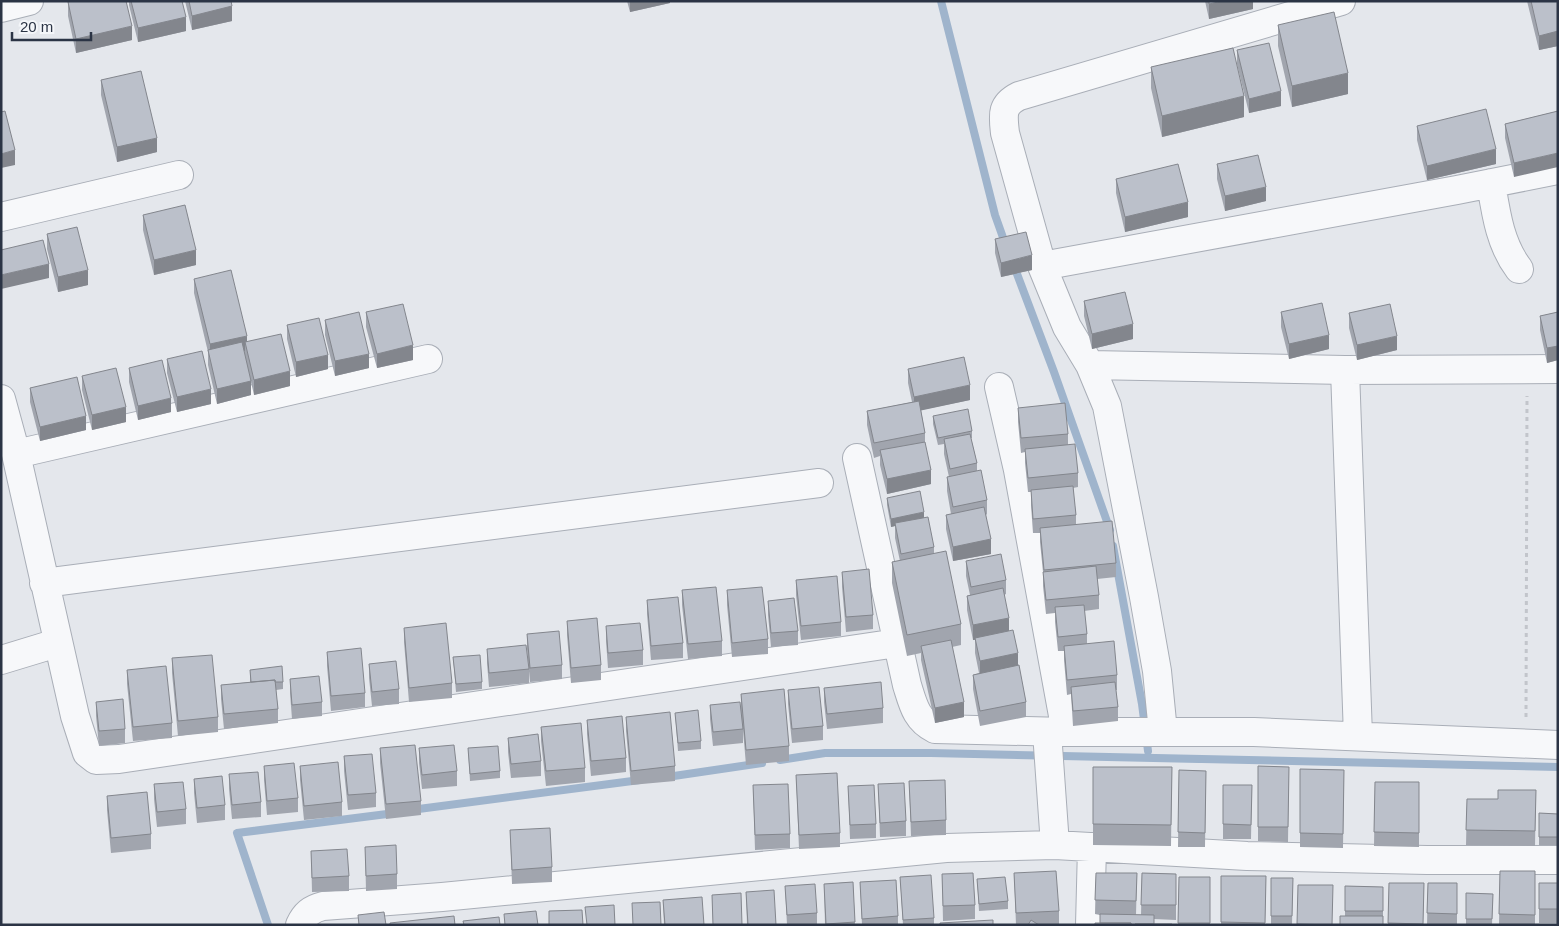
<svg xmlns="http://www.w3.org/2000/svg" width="1559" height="926" viewBox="0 0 1559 926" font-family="Arial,sans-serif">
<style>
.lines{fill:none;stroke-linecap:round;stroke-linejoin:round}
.stream{stroke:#9fb4cc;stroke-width:8}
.minor-casing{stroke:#a9aeb7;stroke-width:30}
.path{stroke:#c2c5cb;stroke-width:3;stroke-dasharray:4 4;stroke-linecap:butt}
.minor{stroke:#f7f8fa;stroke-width:28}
.wall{fill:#a1a5ae}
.shaded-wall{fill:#83868d}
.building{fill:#bbc0ca;stroke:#83868d}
</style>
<rect width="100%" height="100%" fill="#e4e7ec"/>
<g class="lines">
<path class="stream" d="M941,1l54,214 11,31
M1014,266l40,106 56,158
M1113,546l29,158 6,47
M780,760l45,-7h106l627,14
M667,777l95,-14
M411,810l229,-30
M268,925l-31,-92 158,-20"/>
<g class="minor-casing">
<path id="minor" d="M1341,1l-322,95c-18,9 -16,19 -14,37l37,133 415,-76 101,-20
M1,8l28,-7
M1491,183c5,31 9,61 28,86
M1,217l178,-42
M1042,266l25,61 23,38 17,41 37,191 13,74 6,61
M1090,365l255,5 213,-1
M1345,370l13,366
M999,387l19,83 48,262
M1,399l15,55 59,262 12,37 9,7 23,-1 778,-116
M16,454l412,-95
M857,458l50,227c6,19 9,35 28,44l131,3h188l304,13
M44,583l775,-100
M1,660l56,-17
M1047,732l8,113
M300,925c5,-11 11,-16 23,-19l119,-9 504,-49 109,-3 192,11 180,4h131
M1090,925l2,-78"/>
</g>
<path class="path" d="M1526,717l1,-321"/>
<use href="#minor" class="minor"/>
</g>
<path class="wall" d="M129,1h53l4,30 -48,11 -9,-37z
M185,1h46l1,20 -40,9z
M627,1h43v2l-40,9z
M1205,1h48v8l-44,10z
M1527,1h31v45l-19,4z
M68,2l64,38 -56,13 -8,-37z
M1278,25l70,69 -56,13 -14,-61z
M1237,50l44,56 -32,7 -12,-49z
M1151,67l93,50 -82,20 -11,-49z
M101,80l56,72 -40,10 -16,-67z
M1558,111l-44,66 -9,-39v-14z
M1417,126l79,38 -69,16 -10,-40z
M1217,164l49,37 -41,10 -8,-32z
M1116,179l72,38 -63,15 -9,-39z
M143,215l53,50 -42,10 -11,-45z
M47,234l41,51 -30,7 -11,-43z
M995,239l37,31 -31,7 -6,-24z
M194,279l53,63 43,44 -36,9 -3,-13v13l-34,9 -9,-39v-13l-14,-59z
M1084,301l49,38 -41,10 -8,-33z
M366,312l47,48 -36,8 -11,-41z
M1281,312l48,37 -40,10 -8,-32z
M1558,312v48l-11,3 -7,-33v-14z
M1349,313l48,37 -40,10 -8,-32z
M325,320l44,48 -34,8 -10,-41z
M287,325l41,44 -32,8 -9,-38z
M167,359l44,45 -34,8 -10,-39z
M129,368l42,44 -33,8 -9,-38z
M908,369l62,31 -49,10 4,23v11l6,40 -44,10 -7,-29v-9l-6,2 -7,-33v-14l45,-9 -4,-19z
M82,376l44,46 -34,8 -10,-40z
M30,388l56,42 -46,11 -10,-39z
M1018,408l50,26v11l10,28v14l-5,1 3,27v9l40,39v14l-19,2 2,16v14l-15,2 3,23v10l30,31v15h-1l2,17v14l-45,5 -2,-32 -4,1 -3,-35v-9h-6l-3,-29v-9l-9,1 -3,-28v-14l-3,-30v-9h-7l-2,-28v-13h-3l-3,-29v-11l-4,1 -3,-31z
M933,416l39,15v7h-1l6,25v8l10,29v14l-1,1 5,39 -38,7 -7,-32v-14l5,-1 -4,-23v-14h2l-5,-23v-10l-6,1 -5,-21z
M887,498l37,20 10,29v7l27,70v21l-9,2 12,70 -29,6 -14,-63v-7l-14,3 -15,-73v-21l8,-1 -5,-23v-12l-4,1 -4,-22z
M966,561l40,19v14l-2,1 5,36 17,71v15l-46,9 -7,-37v-14l6,-2 -4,-20v-13h-2l-6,-30v-14l3,-1 -4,-19z
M842,572l31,43v14l-27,3 -4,-45z
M796,580l45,42v14l-40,4 -5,-45z
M682,590l40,51v15l-34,3 -6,-54z
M727,590l41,49v15l-36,3 -5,-52z
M647,600l36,43v15l-32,2 -4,-46z
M768,601l30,30v14l-27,2 -3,-32z
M567,621l34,44v15l-30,3 -4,-48z
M606,626l37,24v15l-35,3 -2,-27z
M404,628l48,55v15l-43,4 -5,-60z
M527,634l35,31v14l-32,3 -3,-33z
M487,649l42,20v14l-40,4 -2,-24z
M327,652l38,41v14l-34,4 -4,-45z
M453,657l29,25v7l-26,3z
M172,658l46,59v15l-40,4 -6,-63z
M369,664l30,25v15l-27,2 -3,-28z
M127,670l45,53v15l-39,3 -6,-57z
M250,670l33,12v7l-7,1 2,19v14l-54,6 -3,-30v-14l29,-3z
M290,679l32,23v14l-30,3 -2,-26z
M824,688l59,20v15l-56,6 -3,-27z
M788,690l35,36v14l-31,3 -4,-39z
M741,694l48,52v15l-43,4 -3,-35v13l-30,3 -3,-27v-14l31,1z
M96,702l29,27v14l-26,3 -3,-30z
M675,713l26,28v8l-23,2z
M626,717l49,49v15l-44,4 -5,-54z
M587,720l39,38v14l-35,4 -4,-42z
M541,727l44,41v14l-39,4 -5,-45z
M508,738l33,23v15l-30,2 -3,-26z
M380,748l41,53v14l-35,4 -6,-56z
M419,748l38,23v15l-35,3 -3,-26z
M468,748l32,23v7l-30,3z
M344,756l32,37v14l-28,3 -4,-39z
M264,766l34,32v14l-31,3 -3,-35z
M300,766l42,36v14l-38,4 -4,-40z
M1258,766l31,1 -1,75 -30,-1z
M1093,767h79l-1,79 -78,-1z
M1300,769l44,1 -1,78 -43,-1z
M1179,770l27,1 -1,76h-27z
M229,774l32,28v15l-29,2 -3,-30z
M796,775l44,58v14l-41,2z
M194,779l31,26v15l-28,3 -3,-30z
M909,781l37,39v15l-35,1z
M1375,782h44v65l-45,-1z
M154,784l32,25v15l-29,3 -3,-28z
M878,784l28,37v15l-26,1z
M753,785l37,49v14l-35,2z
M1223,785h29l-1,54h-28z
M848,786l28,38v14l-26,1z
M1536,790l-1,56 -69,-1 1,-46h31z
M107,796l44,38v15l-40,4 -4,-43z
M1539,813l19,1v31h-19z
M510,830l42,37v15l-40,2z
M365,847l32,27v15l-31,2z
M311,851l38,25v15l-37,1z
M1500,871h35v54h-36z
M1014,873l45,38v14h-43z
M1096,873h41l-1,42h5l1,-42 34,1v46l-22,-1 -54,4v-8l-5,-1z
M942,874l33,31v14l-32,2z
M1221,876h45l-1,49h-44z
M900,877l34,41v7h-31z
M1179,877h31v48h-32z
M1271,878h22l-1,47h-21z
M977,879l31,22v8l-29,2z
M853,882l2,43h-30l-1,-41z
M860,882l38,34v9h-36z
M1389,883h35l-1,42h-35z
M1428,883h29v42h-30z
M1539,883h19v40h-19z
M785,886l32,27v12h-30z
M1345,886l38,1v29h-38z
M746,892l30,33h-29z
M1466,893l27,1 -1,31h-26z
M712,895l30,30h-29z
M663,900l41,25h-40z"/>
<path class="shaded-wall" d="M630,1h40v2l-40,9z
M1223,1h30v8l-44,10v-15z
M232,6v15l-40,9v-14z
M186,17v14l-48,11v-14z
M132,26v14l-56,13v-14z
M1558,31v15l-19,4v-14z
M1348,73v21l-56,13v-21z
M1281,91v15l-32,7v-14z
M1244,96v21l-82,20v-21z
M157,138v14l-40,10v-15z
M1496,149v15l-69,16v-14z
M15,150v15l-14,3v-14z
M1558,153v14l-44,10v-14z
M1266,187v14l-41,10v-15z
M1188,202v15l-63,15v-15z
M196,250v15l-42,10v-15z
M1032,255v15l-31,7v-14z
M49,264v14l-48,11v-14z
M88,270v15l-30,7v-15z
M1133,324v15l-41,10v-15z
M1329,335v14l-40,10v-15z
M247,336v14l-2,-8v9l-35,8v-15z
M1397,336v14l-40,10v-15z
M413,345v15l-36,8v-14z
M1558,346v14l-11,3v-15z
M369,354v14l-34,8v-15z
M328,355v14l-32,8v-15z
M290,371v15l-36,9v-15z
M251,381v14l-34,9v-15z
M970,385v15l-56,12v-15z
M211,389v15l-34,8v-15z
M171,398v14l-33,8v-14z
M126,407v15l-34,8v-15z
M86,416v14l-46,11v-14z
M931,470v14l-44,10v-15z
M924,512v8l-29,3v3l-4,1v-8z
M991,539v15l-38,7v-14z
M1009,618v15l-36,7v-15z
M1018,653v15l-38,8v-15z
M964,702v15l-29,6v-15z"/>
<path class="building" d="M70,1h56l6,25 -56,13 -8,-37z
M131,1h51l4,16 -48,11z
M189,1h42l1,5 -40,10z
M1209,1h14l-14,3z
M1531,1h27v30l-19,5z
M1334,12l14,61 -56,13 -14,-61z
M1269,43l12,48 -32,8 -12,-49z
M1233,48l11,48 -82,20 -11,-49z
M141,71l16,67 -40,9 -16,-67z
M1486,109l10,40 -69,17 -10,-40z
M5,111l10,39 -14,4v-42z
M1558,111v42l-44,10 -9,-39z
M1258,155l8,32 -41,9 -8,-32z
M1178,164l10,38 -63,15 -9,-38z
M185,205l11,45 -42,10 -11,-45z
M77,227l11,43 -30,7 -11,-43z
M1026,232l6,23 -31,8 -6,-24z
M43,240l6,24 -48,11v-25z
M231,270l16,66 -37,8 -16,-65z
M1125,292l8,32 -41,10 -8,-33z
M1322,303l7,32 -40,9 -8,-32z
M403,304l10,41 -36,9 -11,-42z
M1390,304l7,32 -40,9 -8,-32z
M359,312l10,42 -34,7 -10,-41z
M1558,312v34l-11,2 -7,-32z
M319,318l9,37 -32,7 -9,-37z
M281,334l9,37 -36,9 -9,-38z
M242,342l9,39 -34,8 -9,-39z
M202,351l9,38 -34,8 -10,-38z
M964,357l6,28 -56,12 -6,-28z
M162,360l9,38 -33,8 -9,-38z
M116,368l10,39 -34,8 -10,-39z
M77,377l9,39 -46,11 -10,-39z
M919,401l6,32 -51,10 -7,-32z
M1065,403l3,31 -47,4 -3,-30z
M968,409l4,22 -34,7 -5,-22z
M970,434l7,29 -27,6 -6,-30z
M925,442l6,28 -44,9 -7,-29z
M1075,444l3,29 -50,5 -3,-29z
M981,470l6,30 -34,7 -6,-30z
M1073,486l3,29 -43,4 -2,-29z
M920,491l4,21 -33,7 -4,-21z
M984,507l7,32 -38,8 -7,-32z
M928,517l6,30 -33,7 -6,-31z
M1112,521l4,42 -72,7 -4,-42z
M946,551l15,73 -54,11 -15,-73z
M1001,554l5,26 -35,7 -5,-26z
M1096,566l3,29 -53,5 -3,-28z
M869,569l4,46 -27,2 -4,-45z
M837,576l4,46 -40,4 -5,-46z
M716,587l6,54 -34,3 -6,-54z
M762,587l6,52 -36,4 -5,-53z
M1003,588l6,30 -36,7 -6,-29z
M678,597l5,46 -32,3 -4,-46z
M794,598l4,33 -27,2 -3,-32z
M1084,605l3,29 -29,3 -3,-30z
M597,618l4,47 -30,3 -4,-47z
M446,623l6,60 -43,5 -5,-60z
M640,623l3,27 -35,3 -2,-27z
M1013,630l5,23 -38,8 -5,-23z
M559,631l3,34 -32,3 -3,-34z
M951,640l13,62 -29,6 -14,-62z
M1114,641l3,34 -50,5 -3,-34z
M526,645l3,24 -40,4 -2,-24z
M361,648l4,45 -34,3 -4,-44z
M212,655l6,62 -40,4 -6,-63z
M480,655l2,27 -26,2 -3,-27z
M396,661l3,28 -27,3 -3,-28z
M1019,665l7,37 -46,9 -7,-36z
M166,666l6,57 -39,4 -6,-57z
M282,666l1,16h-8v-2l-24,2 -1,-12z
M319,676l3,26 -30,3 -2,-26z
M275,680l3,29 -54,5 -3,-29z
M881,682l2,26 -56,6 -3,-26z
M1115,682l3,25 -45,4 -2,-24z
M819,687l4,39 -31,3 -4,-39z
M784,689l5,57 -43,4 -5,-56z
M123,699l2,30 -26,2 -3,-29z
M740,702l3,27 -30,3 -3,-27z
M698,710l3,31 -23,2 -3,-30z
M670,712l5,54 -44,5 -5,-54z
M622,716l4,42 -35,3 -4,-41z
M581,723l4,45 -39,3 -5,-44z
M538,734l3,27 -30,3 -3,-26z
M415,745l6,56 -35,3 -6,-56z
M454,745l3,26 -35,4 -3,-27z
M498,746l2,25 -30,3 -2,-26z
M372,754l4,39 -28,2 -4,-39z
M338,762l4,40 -38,4 -4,-40z
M294,763l4,35 -31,3 -3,-35z
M1258,766l31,1 -1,60h-30z
M1093,767h79l-1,58 -78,-1z
M1300,769l44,1 -1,64 -43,-1z
M1179,770l27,1 -1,62 -27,-1z
M258,772l3,30 -29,3 -3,-31z
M837,773l3,60 -41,2 -3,-60z
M222,776l3,29 -28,3 -3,-29z
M945,780l1,40 -35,2 -2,-41z
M183,782l3,27 -29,3 -3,-28z
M1375,782h44v51l-45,-1z
M904,783l2,38 -26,2 -2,-39z
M788,784l2,50 -35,1 -2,-50z
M874,785l2,39 -26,1 -2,-39z
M1223,785h29l-1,40 -28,-1z
M1498,790h38l-1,41 -69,-1 1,-31h31z
M147,792l4,42 -40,4 -4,-42z
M1539,813l19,1v23h-19z
M550,828l2,39 -40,3 -2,-40z
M396,845l1,29 -31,2 -1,-29z
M347,849l2,27 -37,2 -1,-27z
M1056,871l3,40 -43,2 -2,-40z
M1500,871h35v44l-36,-1z
M973,873l2,32 -32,1 -1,-32z
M1096,873h41l-1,28 -41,-1z
M1142,873l34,1v31h-35z
M931,875l3,43 -31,2 -3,-43z
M1221,876h45l-1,47 -44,-1z
M1005,877l3,24 -29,3 -2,-25z
M1179,877h31v46h-32z
M1271,878h22l-1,38h-21z
M896,880l2,36 -36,3 -2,-37z
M853,882l2,40 -29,2 -2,-40z
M1389,883h35l-1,41 -35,-1z
M1428,883h29v31l-30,-1z
M1539,883h19v26h-19z
M815,884l2,29 -30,2 -2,-29z
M1298,885h35l-1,40 -35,-1z
M1345,886l38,1v24h-38z
M774,890l2,35h-28l-2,-33z
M741,893l1,32h-29l-1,-30z
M1466,893l27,1 -1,25h-26z
M702,897l2,28h-39l-2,-25z
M660,902l1,23h-28l-1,-22z
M614,905l1,20h-28l-2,-18z
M582,910l1,15h-34v-14z
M536,911l2,14h-33l-1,-11z
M384,912l2,13h-27l-1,-10z
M1100,914l54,1v9h-19v1h-4v-2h-31z
M454,916l1,9h-65v-2z
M1340,916h43v9h-43z
M499,917l1,8h-36l-1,-4z
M993,920v5h-53v-2z
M1031,920l8,5h-11z
M1095,923h36v2h-36z
M1135,924h37v1h-37z"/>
<rect width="1559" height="926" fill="none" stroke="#2b3445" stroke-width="5"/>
<path d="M12 32v8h79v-8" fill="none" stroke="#2b3445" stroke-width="2.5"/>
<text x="20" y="32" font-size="15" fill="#2b3445" stroke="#f4f6f9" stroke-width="4" paint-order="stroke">20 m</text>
</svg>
